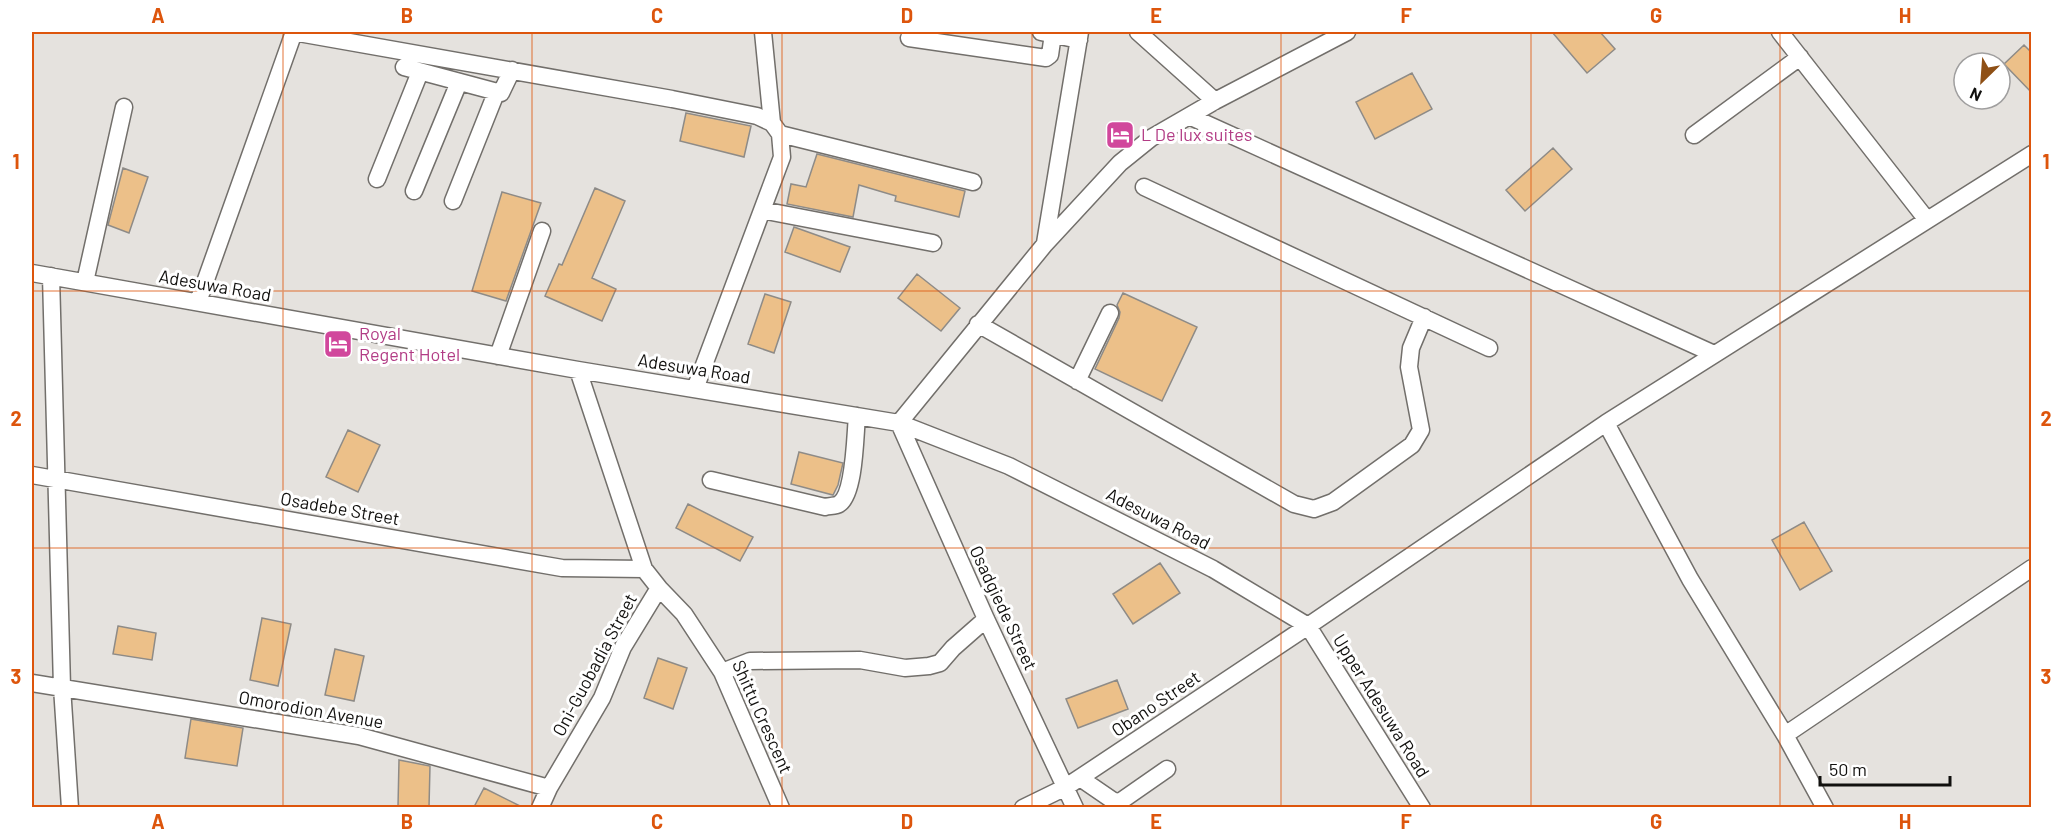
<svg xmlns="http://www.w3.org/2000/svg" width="2063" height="839" viewBox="0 0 2063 839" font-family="Barlow,sans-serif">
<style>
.building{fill:#ecc089;stroke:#8e8b87;stroke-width:1.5}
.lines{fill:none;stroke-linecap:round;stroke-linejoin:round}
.minor-casing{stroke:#726f6b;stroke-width:19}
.minor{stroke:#fff;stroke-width:16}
.grid{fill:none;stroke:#dd550c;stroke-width:1.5;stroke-opacity:0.55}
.labels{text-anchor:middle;stroke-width:6;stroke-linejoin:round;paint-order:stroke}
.hotel-label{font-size:18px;fill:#b23c85;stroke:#fff;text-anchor:start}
.street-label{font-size:18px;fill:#11100e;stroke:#fff}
.neatline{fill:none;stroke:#dd550c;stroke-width:2}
.grid-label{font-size:20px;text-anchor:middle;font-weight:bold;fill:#dd550c}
</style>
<rect width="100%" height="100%" fill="#e5e2de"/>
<path class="building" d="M1552,32h48l15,17 -28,24z
M2024,45l7,7v40l-27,-28z
M1412,73l20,36 -57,30 -19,-37z
M686,113l65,13 -7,31 -64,-16z
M1553,148l19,21 -47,42 -19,-21z
M817,154l148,37 -6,26 -64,-16 1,-5 -37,-11 -6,32 -66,-13 4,-20 15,3z
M123,168l25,9 -19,56 -21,-8z
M595,188l30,13 -33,77 24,11 -14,32 -57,-25 14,-32 3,1z
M502,192l39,11 -35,98 -34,-10z
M794,227l56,20 -10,25 -55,-20z
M917,274l43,34 -19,23 -43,-33z
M1123,293l74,34 -35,74 -67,-32 24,-51 1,-6 -3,-7z
M765,294l26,8 -17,51 -26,-9z
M348,430l32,15 -22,47 -32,-15z
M799,452l44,11 -5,22 -5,10 -42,-11z
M688,504l65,33 -13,24 -64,-33z
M1804,522l28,49 -32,19 -28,-50z
M1160,563l20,30 -47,31 -20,-30z
M262,618l29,6 -13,62 -28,-6z
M118,626l38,7 -4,27 -39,-6z
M335,649l29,7 -10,45 -29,-6z
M658,658l29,10 -14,41 -29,-11z
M1117,680l11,29 -50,19 -12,-29z
M191,719l52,9 -6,38 -52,-8z
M399,760l31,6 -1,41h-31z
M484,788l38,19h-48z"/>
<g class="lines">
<g class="minor-casing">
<path id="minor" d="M293,32l379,67 85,17 15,7 8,11 2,23 -87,232
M763,32l9,91
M1041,32l38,8
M1138,32l77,69
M1780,32l147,188
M909,38l137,20 4,-3 3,-21
M404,67l97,26 11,-23
M1189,116l525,238
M780,134l193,48
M1694,135l106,-78
M377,179l43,-107
M1144,187l345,161
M414,191l45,-109
M453,201l43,-108
M762,210l171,33
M1045,243l35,-211
M32,273l546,97 321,53 110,43 204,103 95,57 114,182
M51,276l11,411 8,121
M85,282l39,-175
M198,302l96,-270
M978,324l316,180 20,5 19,-7 79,-57 9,-15 -12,-63 2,-19 13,-31
M498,356l44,-125
M1077,381l33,-68
M899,423l146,-179 75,-81 31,-25 64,-37 132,-69
M899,423l87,196 89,189
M1606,423l84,156 95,156 40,73
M32,475l530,93 82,1
M711,480l114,27c4,-1 11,-1 14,-3 16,-10 16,-69 18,-88
M659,588l25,26 38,58 59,136
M722,672l28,-11 110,-1 45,8 24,-2 11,-3 13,-15 33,-29
M32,683l327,53 190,52
M1785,735l247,-167
M1080,778l35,24 6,-1 46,-32
M540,808l9,-20 53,-90 21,-51 36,-59 -15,-19 -66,-199
M1023,808l43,-21 242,-161 298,-203 426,-269"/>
</g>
<use href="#minor" class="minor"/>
</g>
<path class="grid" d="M283,32v776M532,32v776M782,32v776M1032,32v776M1281,32v776M1531,32v776M1780,32v776M32,291h2000M32,548h2000"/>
<defs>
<g id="hotel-square" transform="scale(1.5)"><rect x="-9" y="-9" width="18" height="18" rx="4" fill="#d1479c" stroke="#fff"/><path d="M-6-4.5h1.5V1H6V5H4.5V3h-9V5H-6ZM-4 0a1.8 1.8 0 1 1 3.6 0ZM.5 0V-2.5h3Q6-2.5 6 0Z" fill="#fff"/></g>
</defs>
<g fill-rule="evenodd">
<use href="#hotel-square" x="1120" y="135"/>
<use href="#hotel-square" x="338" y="344"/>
</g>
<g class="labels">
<g class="hotel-label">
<text x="1141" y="141">L De lux suites</text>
<text x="359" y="340">Royal<tspan x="359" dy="21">Regent Hotel</tspan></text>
</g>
<g class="street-label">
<text transform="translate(215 286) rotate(10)" y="6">Adesuwa Road</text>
<text transform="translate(694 369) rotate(9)" y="6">Adesuwa Road</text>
<text transform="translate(340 509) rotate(10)" y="6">Osadebe Street</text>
<text transform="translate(1158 519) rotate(27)" y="6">Adesuwa Road</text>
<text transform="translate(1003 608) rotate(65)" y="6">Osadgiede Street</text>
<text transform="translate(595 665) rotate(-62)" y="6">Oni-Guobadia Street</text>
<text transform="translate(1156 704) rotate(-34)" y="6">Obano Street</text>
<text transform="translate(1381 706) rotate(58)" y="6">Upper Adesuwa Road</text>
<text transform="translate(311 710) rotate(10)" y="6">Omorodion Avenue</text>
<text transform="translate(762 717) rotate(66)" y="6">Shittu Crescent</text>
</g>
</g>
<rect width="2063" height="839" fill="none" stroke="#ffffff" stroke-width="66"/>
<g transform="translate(1982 81) rotate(205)"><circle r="28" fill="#ffffff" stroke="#a09f9f" stroke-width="1.5"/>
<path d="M0-4.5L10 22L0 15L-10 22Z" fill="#8e4f15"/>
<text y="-9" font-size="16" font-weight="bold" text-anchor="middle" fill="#11100e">N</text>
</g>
<path d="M1820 776v9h130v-9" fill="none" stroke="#11100e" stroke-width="3"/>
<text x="1829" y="776" font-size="18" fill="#11100e" stroke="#ffffff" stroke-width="4.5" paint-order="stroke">50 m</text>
<rect x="33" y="33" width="1997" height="773" class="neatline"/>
<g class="grid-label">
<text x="158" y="23">A</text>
<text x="407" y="23">B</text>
<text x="657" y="23">C</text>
<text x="907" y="23">D</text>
<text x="1156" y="23">E</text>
<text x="1406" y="23">F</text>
<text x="1656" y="23">G</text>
<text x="1905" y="23">H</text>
<text x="16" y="169">1</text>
<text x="2046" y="169">1</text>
<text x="16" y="426">2</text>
<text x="2046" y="426">2</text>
<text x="16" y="684">3</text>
<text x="2046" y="684">3</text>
<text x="158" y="829">A</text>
<text x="407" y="829">B</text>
<text x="657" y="829">C</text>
<text x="907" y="829">D</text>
<text x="1156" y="829">E</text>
<text x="1406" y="829">F</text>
<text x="1656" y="829">G</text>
<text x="1905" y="829">H</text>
</g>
</svg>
